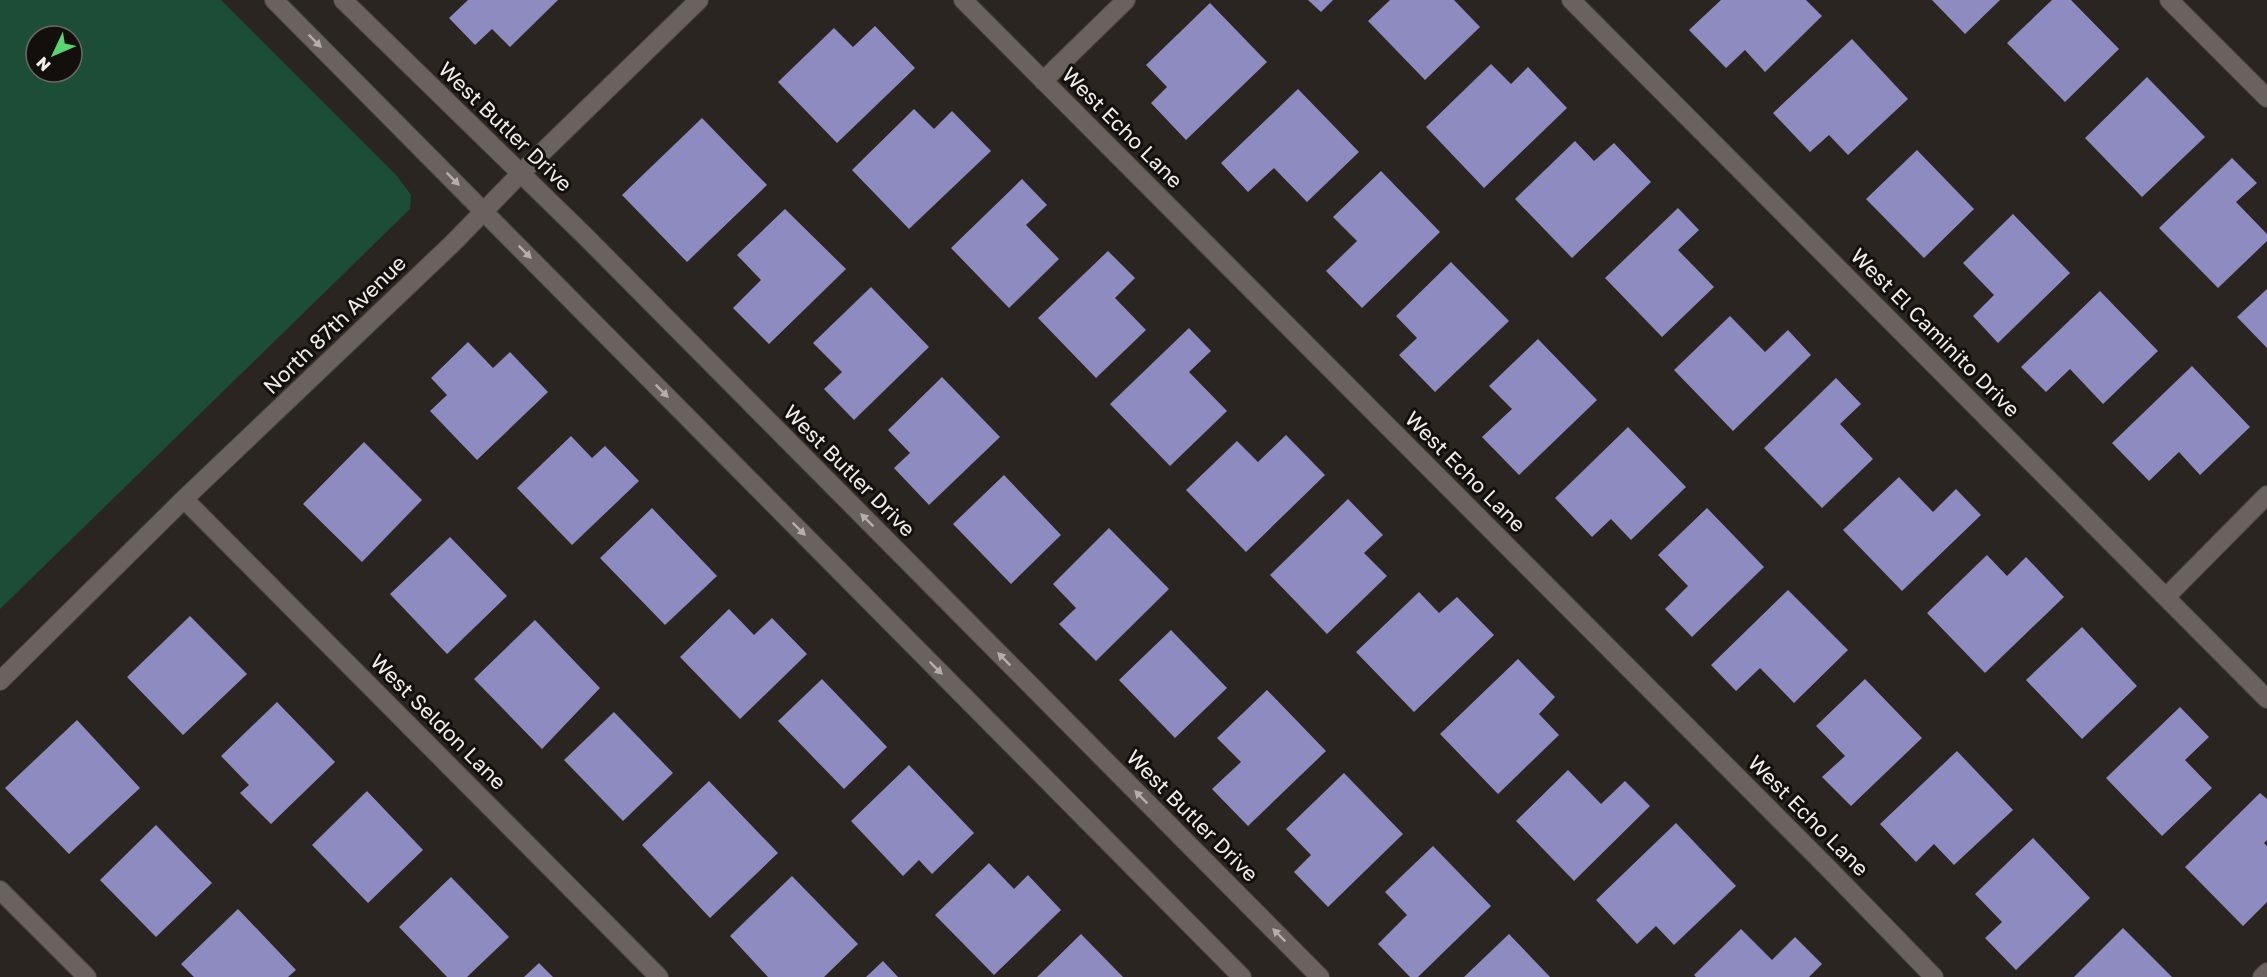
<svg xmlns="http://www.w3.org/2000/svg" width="2267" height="977" viewBox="0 0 2267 977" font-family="'Golos Text',sans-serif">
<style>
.green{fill:#1b4d37;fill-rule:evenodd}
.building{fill:#8e8bc0}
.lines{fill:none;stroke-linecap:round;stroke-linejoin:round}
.minor-casing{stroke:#494441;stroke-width:20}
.minor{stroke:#6a625e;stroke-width:18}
.oneway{fill:#b5aeac}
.labels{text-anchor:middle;stroke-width:6;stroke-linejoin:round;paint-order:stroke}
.street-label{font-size:21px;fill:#f2edeb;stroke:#120f0d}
</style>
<rect width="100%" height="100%" fill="#2b2521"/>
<path class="green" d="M0,0h221l176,176 14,19 -1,14 -410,400zM36,36h36v36h-36z"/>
<path class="building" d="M468,0h90l-48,47 -18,-18 -17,16 -26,-27z
M1308,0h25l-12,12z
M1390,0h64l26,27 -55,53 -57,-59z
M1721,0h85l16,16 -57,56 -20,-22 -19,18 -37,-38z
M1932,0h68l-35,34z
M2052,0h19l48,49 -54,53 -58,-59z
M1210,3l57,59 -81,78 -35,-37 16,-16 -21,-22z
M875,26l40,42 -78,75 -59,-61 56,-54 19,19z
M1852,39l56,60 -60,56 -19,-20 -19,17 -37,-39z
M1491,64l20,20 17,-17 39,41 -83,80 -58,-61z
M2147,77l58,60 -63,60 -57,-59z
M1298,89l61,63 -52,50 -33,-34 -26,24 -27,-29z
M914,109l20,20 18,-18 39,40 -82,78 -57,-59z
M702,118l65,67 -80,77 -65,-67z
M1575,141l19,20 20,-18 37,39 -79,76 -57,-59z
M1917,150l57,59 -50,49 -58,-59z
M2232,158l25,25 -21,19 31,32v7l-49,47 -59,-60z
M1381,171l59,61 -78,76 -36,-37 31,-30 -24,-24z
M1022,179l25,26 -21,20 33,34 -50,49 -58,-60z
M1678,208l21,22 -21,20 36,37 -52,50 -57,-59z
M785,209l61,60 -77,75 -36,-36 28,-28 -24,-25z
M2013,214l57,59 -72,70 -25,-27 21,-21 -31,-32z
M1108,251l27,27 -20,20 31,32 -50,48 -58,-60z
M1451,262l58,59 -74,71 -36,-37 18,-17 -21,-22z
M871,287l58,60 -75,73 -30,-31 18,-17 -29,-29z
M2267,289v59l-30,-31z
M2100,291l58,60 -55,53 -33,-35 -24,23 -25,-25z
M1730,316l35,36 23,-22 23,25 -78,76 -59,-61z
M1189,328l22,23 -22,21 38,39 -57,55 -60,-62z
M1538,339l59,61 -78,75 -37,-38 30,-28 -23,-23z
M468,342l25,26 17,-16 38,40 -71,68 -47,-49 17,-16 -16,-17z
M2192,366l58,61 -50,48 -21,-23 -30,29 -37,-38z
M942,377l58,60 -71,68 -35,-37 16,-15 -22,-23z
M1836,378l25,26 -21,20 33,35 -51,49 -58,-60z
M1628,427l58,60 -55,53 -20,-21 -19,18 -37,-39z
M1286,435l39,40 -79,77 -60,-62 51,-49 21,21z
M571,436l21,22 13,-12 34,35 -67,64 -55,-57z
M364,442l58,58 -60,62 -59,-58z
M1004,475l57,60 -50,49 -58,-60z
M1899,477l34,35 23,-23 25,26 -79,76 -59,-61z
M1348,499l35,36 -19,18 23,23 -60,58 -57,-59z
M652,508l65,68 -52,49 -65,-67z
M1707,508l57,59 -72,70 -27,-28 23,-23 -30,-31z
M1109,528l60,61 -73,72 -37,-37 17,-16 -23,-24z
M450,537l57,59 -60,58 -57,-60z
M1987,555l20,21 19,-19 38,40 -79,76 -58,-60z
M1788,590l60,60 -54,53 -34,-35 -24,23 -25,-26z
M1419,592l20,21 18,-16 37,38 -80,77 -58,-60z
M729,609l25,26 18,-17 35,36 -67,65 -60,-62z
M190,616l57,58 -64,61 -56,-58z
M535,620l65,68 -58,61 -68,-70z
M2082,627l55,59 -55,53 -56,-59z
M1171,630l56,58 -52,50 -56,-58z
M1518,659l37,38 -16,17 20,21 -61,59 -58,-60z
M822,679l65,68 -43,42 -66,-68z
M1865,679l57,59 -71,68 -29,-29 23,-21 -29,-30z
M1267,690l59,61 -78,75 -36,-37 29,-27 -24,-24z
M277,702l58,60 -64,62 -31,-31 9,-8 -28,-29z
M2180,707l29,30 -24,23 27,28 -50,48 -56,-58z
M614,712l59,61 -50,48 -59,-61z
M77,720l63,68 -71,66 -64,-66z
M1957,751l56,59 -59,55 -20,-21 -18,18 -36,-38z
M909,765l65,68 -42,41 -13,-14 -16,16 -52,-55z
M1568,770l33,34 24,-23 25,25 -76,75 -58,-60z
M1344,773l59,61 -75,73 -34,-35 17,-17 -25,-26z
M709,781l69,72 -68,65 -68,-73z
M367,791l56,59 -55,53 -56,-58z
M2260,793l7,6v41l-3,3 3,3v56l-24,24 -58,-59z
M1676,823l60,63 -62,59 -18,-19 -19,18 -41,-44z
M156,825l56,58 -56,54 -56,-57z
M2033,838l57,60 -74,72 -31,-32 17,-16 -27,-28z
M1433,846l58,60 -73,71h-8l-32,-33 29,-29 -22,-23z
M989,863l25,26 14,-14 33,35 -67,65 -59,-60z
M792,876l66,68 -34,33h-56l-38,-41z
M451,877l58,60 -42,40h-20l-48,-50z
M238,909l58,61 -8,7h-94l-13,-13z
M2123,928l49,49h-98z
M1741,929l31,31 23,-23 27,27 -13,13h-113l-2,-2z
M1081,934l42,43h-86z
M1509,934l41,43h-86z
M883,961l15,16h-32z
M539,963l14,14h-29z"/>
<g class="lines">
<g class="minor-casing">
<path id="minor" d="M274,0l968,977
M343,0l242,236 735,741
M963,0l868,871 103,106
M1571,0l696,699
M2169,0l98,98
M1043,81l83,-81
M184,499l475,478
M2166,597l101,-102
M0,681l184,-182 269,-256 68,-70 178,-173
M0,890l87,87
M2262,977l5,-5"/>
</g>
<use href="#minor" class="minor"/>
</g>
<defs><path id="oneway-solid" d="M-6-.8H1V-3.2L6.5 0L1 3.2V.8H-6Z" transform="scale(1.5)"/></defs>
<g class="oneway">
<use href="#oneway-solid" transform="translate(315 41) rotate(45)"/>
<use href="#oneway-solid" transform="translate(453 179) rotate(45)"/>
<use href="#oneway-solid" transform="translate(525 252) rotate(45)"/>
<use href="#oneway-solid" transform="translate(662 391) rotate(45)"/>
<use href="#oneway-solid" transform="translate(867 520) rotate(-135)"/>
<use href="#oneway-solid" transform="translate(799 529) rotate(45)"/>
<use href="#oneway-solid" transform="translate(1004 659) rotate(-135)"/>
<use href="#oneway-solid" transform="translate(936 668) rotate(45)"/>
<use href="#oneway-solid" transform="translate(1141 797) rotate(-135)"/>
<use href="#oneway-solid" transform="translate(1279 935) rotate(-135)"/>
</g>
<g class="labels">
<g class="street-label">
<text transform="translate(505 127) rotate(44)" y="7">West Butler Drive</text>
<text transform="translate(1122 128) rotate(45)" y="7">West Echo Lane</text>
<text transform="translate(335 325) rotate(-44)" y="7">North 87th Avenue</text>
<text transform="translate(1935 333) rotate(45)" y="7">West El Caminito Drive</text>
<text transform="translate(849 471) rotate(45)" y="7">West Butler Drive</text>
<text transform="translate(1465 472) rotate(45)" y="7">West Echo Lane</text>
<text transform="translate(438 722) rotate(45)" y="7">West Seldon Lane</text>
<text transform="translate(1192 816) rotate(45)" y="7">West Butler Drive</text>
<text transform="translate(1808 816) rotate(45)" y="7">West Echo Lane</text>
</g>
</g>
<g transform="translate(54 54) rotate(226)"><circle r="28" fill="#120f0d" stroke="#6c6866" stroke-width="1.5"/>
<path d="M0-4.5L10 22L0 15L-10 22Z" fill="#59d56f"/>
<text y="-9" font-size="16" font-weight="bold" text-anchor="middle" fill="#f2edeb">N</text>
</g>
</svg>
